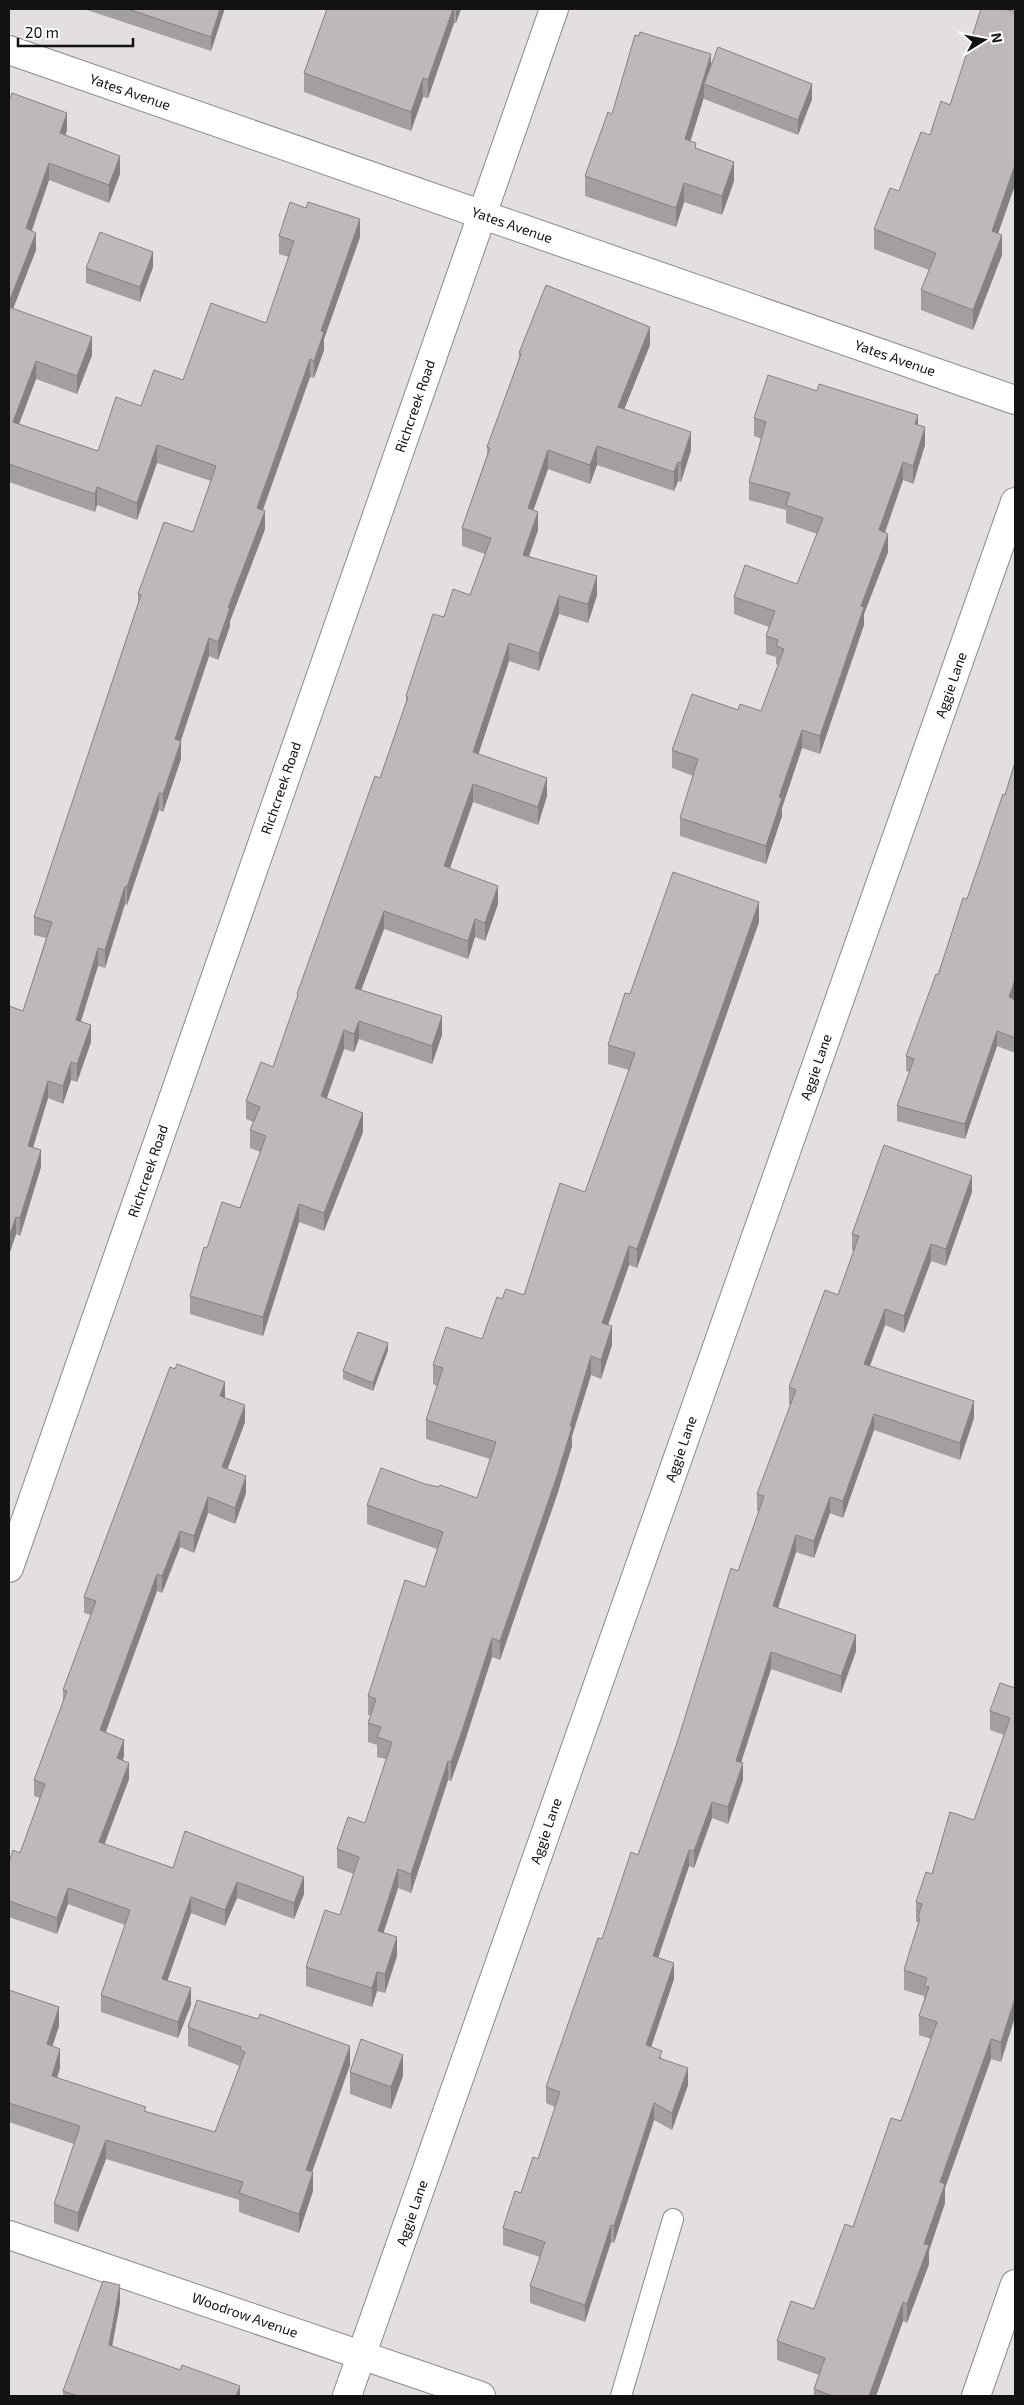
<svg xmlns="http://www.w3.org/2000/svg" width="1024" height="2405" viewBox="0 0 1024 2405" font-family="'Exo 2',sans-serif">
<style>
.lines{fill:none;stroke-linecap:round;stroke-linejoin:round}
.service-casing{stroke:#8e898b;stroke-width:22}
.minor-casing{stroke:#8e898b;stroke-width:30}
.tertiary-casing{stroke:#8e898b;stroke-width:30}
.service{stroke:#fff;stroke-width:20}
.minor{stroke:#fff;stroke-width:28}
.tertiary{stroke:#fff;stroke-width:28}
.wall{fill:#a39ea0}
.shaded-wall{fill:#858182}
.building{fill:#beb8ba;stroke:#858182}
.labels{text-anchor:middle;stroke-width:5;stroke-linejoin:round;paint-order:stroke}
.street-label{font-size:14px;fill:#131212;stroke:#fff}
</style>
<rect width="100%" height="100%" fill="#e3dee0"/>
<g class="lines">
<g class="service-casing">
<path id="service" d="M621,2396l52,-177"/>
</g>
<g class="minor-casing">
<path id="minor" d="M9,50l1006,350
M9,1568l545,-1559
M347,2396l668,-1894"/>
</g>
<g class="tertiary-casing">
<path id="tertiary" d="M9,2235l472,161
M976,2396l39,-112"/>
</g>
<use href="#service" class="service"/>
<use href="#minor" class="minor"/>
<use href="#tertiary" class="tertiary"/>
</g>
<path class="wall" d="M84,9h140v2l-13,40z
M327,9h134l-5,14h-2l-26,75 -5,-1 -12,34 -107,-39v-19z
M1015,12v173l-17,48 4,22 -29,75 -52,-20v-20l8,-20 -55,-21v-20l25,-38 31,-56z
M711,65l101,34 -14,36 -94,-36v-2l-14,44 6,7 38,33 -12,34 -38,-13 -8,25 -91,-31v-20l27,-62z
M9,101l58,29 -2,5 55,39 -11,29 -60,-23 -17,51 4,19 -23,59 79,46 -15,39 -41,-15 -17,45 79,27 43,-45 42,-26 83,-57 23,-66 -10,-3v-18l81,1 -36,102v11l-10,28 -4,-1 -47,133 2,19 -35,92v5l-12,34 -9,-4 -28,85v18l-18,53 -4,-2 -32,95 -2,-1 -20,64 -7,-2 -17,55 10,21 -14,40 -6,-2 -8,24 -15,-6 -15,49 8,20 -21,69 -4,-2 -7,21v-249l14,5 23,-73 -12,-3v-18l104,-313v-10l55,-62 18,-51 -54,-18 -20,57 -40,-15 -2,7 -86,-30z
M153,267l-13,35 -54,-19v-15z
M650,345l-26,64 67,41 -10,32 -3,-1 -4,10 -77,-26 -7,19 -42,-15 -15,41 5,20 -9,26 68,39 -9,28 -29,-9 -20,57 -30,-10 -31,93 69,42 -9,29 -65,-23 -23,66 48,36 -13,37 -10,-4 -7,22 -84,-30 -23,61 81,45 -10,29 -73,-25 -5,13 -10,-3 -17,49 36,34 -39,99 -25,-9 -36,114 -73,-22v-18l17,-48 33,-40 20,-56 -10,-4v-18l3,-8 -7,-3v-18l27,-34 24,-67v-6l83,-216 26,-73v-9l38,-79 26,-22 15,-41 -23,-8v-18l25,-73v-8l32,-88v-6z
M754,418l164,7 7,20 -12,39 -10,-4 -18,53 3,19 -24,62v11l-44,129 -18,-6 -20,60v8l-16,48 -86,-28v-18l13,-42 -21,-8v-18l66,-40 23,1 17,-46 -2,-1v-7l-10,-3v-18l3,-9 -35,-13v-17l63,-13 20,-50 -31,-11v-13l-37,-10v-18l13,-43 -8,-3z
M1015,762v232l-1,5 1,1v53l-18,-7 -32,93 -68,-18v-15l12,-34 -3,-1v-15l61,-157 38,-104z
M759,922l-122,346 -8,-3 -21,60 4,20 -11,34 -10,-4 -19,61v10l-15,49 -57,165 -8,-3 -30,93 -11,31 -3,-1 -37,113 -13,-5 -15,45 14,23 -12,37 -8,-2 -5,16 -66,-21v-19l34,-52 14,-41 -17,-6v-19l28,-26 21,-64 -9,-2v-12l-9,-3v-19l3,-7 -3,-1v-19l57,-109 12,-38 -70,-25v-19l58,-21 52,14 13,-39 -64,-20v-19l11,-34 -4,-2v-19l49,-26 20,-40 22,-4 61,-103 44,-122 -21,-6v-19l22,-51z
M972,1192l-26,74 -15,-5 -27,72 -19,-8 -15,41 104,52 -14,42 -86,-30 -31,88 -13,-5 -16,45 -18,-6 -18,56 78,43 -15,42 -70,-24 -30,94 2,17 -15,44 -16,-6 -18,50 -5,-2 -31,92 16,21 -23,68 37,38 -16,45 -18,-10 -40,123 -3,-1 -26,80 -55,-19v-17l10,-29 -37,-12v-17l35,-69 17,-52 -9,-4v-16l56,-148 36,-84 100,-284 21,-60h-2v-17l34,-89 -2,-1v-17l49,-92 16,-44 -2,-1v-16z
M388,1350l-15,41 -30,-12v-8z
M225,1398l20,24 -18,47 19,24 -11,31 -27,-11 -14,40 -14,-6 -18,46 -5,-2 -51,141 18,24 -1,4 6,19 -25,65 69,24 131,26 -10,25 -57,-21 -12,28 -34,-13 -24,68 24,24 -13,33 -77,-26v-17l24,-70 -57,-21 -11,30 -48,-17v-55l11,-9 20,-55 -6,-2v-16l29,-77v-13l28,-75 -7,-2v-16z
M1015,1688l-14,374 -10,-3 -46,129v15l-16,48v13l-22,59 -4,-2 -27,75h-62v-7l5,-14 -42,-15v-19l37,-32 39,-82 48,-106 30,-82 -12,-4v-19l5,-16v-4l-20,-6v-20l14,-44v-4h-2v-20l16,-28 42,-54 30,-85 -14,-5v-19z
M9,1990l50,36 -7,20 8,22 -3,10 89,34 69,20 25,-66 -52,-20v-19l162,38 -38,107 1,19 -14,42 -60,-21v-12l-133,-41 -28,73 -24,-9v-19l20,-60 -65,-22z
M350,2072l53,4 -12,33 -41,-15z
M120,2303l-8,43 128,50h-177v-5z"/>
<path class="shaded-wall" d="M220,9h4v2l-13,40v-14z
M453,9h1v14l-26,75v-18z
M456,9h5l-5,14z
M711,54v19l-7,11v13l-19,62v-20z
M423,78v19l-12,34v-19z
M812,84v15l-14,36v-15z
M67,113v17l-7,21v-18z
M120,156v18l-11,29v-18z
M734,162v19l-12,34v-19z
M49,163v17l-23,66v-18z
M1015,165v20l-23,66v-20z
M684,183v19l-8,25v-19z
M360,219v18l-36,102v11l-10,28v-17l7,-30z
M36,233v17l-27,69v-17z
M1002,235v20l-29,75v-20z
M153,252v15l-13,35v-15z
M650,327v18l-32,80v-18z
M92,337v18l-15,39v-18z
M310,359v18l-53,149v-18z
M36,361v18l-23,61v-18z
M918,415v18l-3,-9z
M925,427v18l-12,39v-18z
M691,432v18l-10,32v-19z
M157,445v18l-20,57v-17z
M597,446v19l-7,19v-19z
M548,450v19l-20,57v-18z
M678,462v19l-4,10v-19z
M903,462v18l-24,68v-18z
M97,487v18l-2,7v-18z
M265,511v18l-35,92v5l-12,34v-18l10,-34z
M538,512v18l-15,43v-18z
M888,534v18l-24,62v11l-44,129v-18l41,-130z
M597,576v19l-9,28v-19z
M559,596v18l-20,57v-18z
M209,638v18l-34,101v-18z
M509,643v18l-36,110v-19z
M802,730v18l-20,60v8l-16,48v-18l13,-49z
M181,741v18l-18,53v-18z
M547,778v18l-9,29v-18z
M473,784v18l-29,83v-19z
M159,793v17l-32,95v-18z
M125,886v18l-20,64v-18z
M498,886v18l-13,37v-18z
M759,902v20l-122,346v-19z
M384,911v18l-29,78v-19z
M475,919v18l-7,22v-18z
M98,948v18l-22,71v-17z
M1015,979v15l-6,18v-15z
M442,1016v19l-10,29v-18z
M359,1021v18l-5,13v-18z
M91,1025v17l-14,40v-18z
M344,1030v19l-23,65v-18z
M997,1031v15l-32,93v-15z
M71,1062v18l-8,24v-18z
M48,1081v17l-20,66v-18z
M363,1113v19l-39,99v-18z
M41,1150v17l-21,69v-18z
M972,1176v16l-26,74v-17z
M299,1204v18l-36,114v-19z
M16,1217v17l-7,21v-18z
M931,1244v17l-27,72v-17z
M629,1246v19l-27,77v-19z
M885,1309v16l-21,56v-17z
M612,1326v19l-11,34v-19z
M388,1343v7l-15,41v-8z
M591,1356v19l-19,61v10l-15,49 -57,165v-19l70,-215z
M225,1382v17l-5,-3z
M974,1401v17l-14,42v-17z
M245,1405v17l-23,62v-17z
M874,1414v16l-31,88v-17z
M246,1476v17l-11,31v-16z
M208,1497v16l-14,40v-17z
M830,1497v16l-16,45v-17z
M180,1531v16l-18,46v-17z
M796,1535v17l-23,71v-17z
M157,1574v17l-57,156v-17z
M856,1635v16l-15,42v-17z
M492,1638v19l-30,93 -11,31v-19z
M771,1652v17l-35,109v-17z
M124,1740v16l-7,19v-17z
M448,1761v19l-37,113v-19z
M129,1763v16l-30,80v-17z
M743,1763v17l-15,44v-17z
M712,1802v16l-18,50v-17z
M689,1850v16l-36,107v-17z
M398,1869v19l-20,62v-19z
M304,1877v17l-10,25v-16z
M237,1882v16l-12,28v-16z
M68,1888v16l-11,30v-16z
M191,1897v16l-29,83v-17z
M397,1937v19l-12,37v-19z
M674,1963v16l-28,83v-17z
M377,1972v19l-5,16v-19z
M191,1988v17l-13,33v-16z
M1015,1998v19l-14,45v-20z
M59,2007v19l-12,37v-19z
M991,2039v20l-46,129v15l-16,48v13l-22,59v-19l33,-122z
M350,2046v19l-44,124v-19z
M60,2049v19l-8,27v-19z
M403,2055v21l-12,33v-22z
M688,2068v17l-16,45v-17z
M654,2103v17l-40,123v-17z
M106,2140v19l-28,73v-19z
M313,2172v19l-14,42v-19z
M611,2225v17l-26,80v-17z
M120,2285v18l-11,60v-18z
M903,2302v19l-27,75h-7z
M240,2386v10h-4z"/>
<path class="building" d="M128,9h92l-9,28z
M327,9h126l-25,71 -5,-2 -12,34 -107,-39z
M981,9h24l10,3v153l-23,66 10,4 -29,75 -52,-20 15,-37 -62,-24 16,-41 9,3 22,-59 9,3 11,-34 9,4z
M640,32l71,22 -26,85 11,4 -1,5 39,14 -12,34 -38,-13 -8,25 -91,-32 23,-64 4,2 23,-79 4,1z
M718,47l94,37 -14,36 -94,-36z
M12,93l55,20 -7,20 60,23 -11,29 -60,-22 -23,65 10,5 -27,69v-201z
M290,202l16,6 2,-6 52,17 -39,112 3,1 -10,29 -4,-2 -53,149 8,3 -37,97h2l-12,34 -9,-4 -34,101 6,2 -18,53 -4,-1 -32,94 -2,-1 -20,64 -7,-2 -22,72 15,5 -14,39 -6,-2 -8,24 -15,-5 -20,65 13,4 -21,68 -4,-1 -7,20v-231l14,5 29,-89 -18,-5 107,-322 -3,-1 26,-72 29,10 23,-66 -59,-21 -20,58 -40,-16 -2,7 -86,-30v-157l83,30 -15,39 -41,-15 -23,61 85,29 18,-54 25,9 13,-36 29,10 28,-77 55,20 28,-82 -15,-5z
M100,232l53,20 -13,35 -54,-19z
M546,285l104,42 -32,80 73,25 -10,31 -3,-1 -4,10 -77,-26 -7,19 -42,-15 -20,58 10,4 -15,43 74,21 -9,28 -29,-8 -20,57 -30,-10 -36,109 74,26 -9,29 -65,-23 -29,82 54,20 -13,37 -10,-4 -7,22 -84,-30 -29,77 87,28 -10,30 -73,-25 -5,13 -10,-4 -23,66 42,17 -39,100 -25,-9 -36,113 -73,-21 14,-49 3,1 15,-46 18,6 26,-72 -16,-6 10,-23 -14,-6 15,-39 12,5 25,-72 -1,-1 78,-218 5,2 28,-81 -2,-1 27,-82 11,3 9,-28 17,6 21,-57 -29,-10 28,-80 -3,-1 34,-93 -2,-1z
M768,375l49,16 2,-7 99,31 -3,9 10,3 -12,39 -10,-4 -24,68 9,4 -27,72 3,1 -44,129 -18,-6 -23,67 3,1 -16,48 -86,-28 18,-59 -26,-9 20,-56 46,16 2,-6 21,7 23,-62 -8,-3 2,-6 -12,-4 9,-25 -41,-14 11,-32 52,19 26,-66 -37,-13 4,-12 -41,-11 17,-60 -12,-4z
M1015,762v217l-6,18 6,3v38l-18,-7 -32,93 -68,-18 17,-47 -8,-3 23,-63 7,-19 2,1 25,-77 4,1 36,-105 2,1z
M673,872l86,30 -122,347 -8,-3 -27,77 10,3 -11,34 -10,-4 -21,70 2,1 -15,49 -57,165 -8,-3 -30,93 -11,31 -3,-1 -37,113 -13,-5 -20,62 19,6 -12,37 -8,-2 -5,16 -66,-21 19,-57 15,5 19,-58 -22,-8 11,-32 17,6 27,-81 -15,-5 4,-10 -13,-4 8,-24 -8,-3 37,-116 20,7 18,-55 -76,-27 14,-37 44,16 14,3 1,-2 37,13 19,-56 -70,-22 17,-52 -10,-3 13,-38 36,12 15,-42 5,2 4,-10 18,6 36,-112 25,9 50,-139 -27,-8 17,-52 5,1z
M884,1145l88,31 -26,73 -15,-5 -27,72 -19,-7 -21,55 110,37 -14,42 -86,-29 -31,87 -13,-4 -16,44 -18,-6 -23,71 83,29 -15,41 -70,-24 -35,109 7,2 -15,44 -16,-5 -18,49 -5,-1 -36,106 21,7 -28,82 16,6 -3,7 29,10 -16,45 -18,-10 -40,123 -3,-1 -26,80 -55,-19 15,-44 -42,-14 12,-37 6,2 12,-36 5,2 22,-67 -14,-5 52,-149 4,1 29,-87 7,3 39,-112 54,-175 7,3 26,-75 -7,-2 39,-104 -7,-3 36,-97 13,5 21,-59 -7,-2z
M358,1332l30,11 -15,40 -30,-12z
M177,1364l48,18 -5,14 25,9 -23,62 24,9 -11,32 -27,-11 -14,39 -14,-5 -18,45 -5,-2 -57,156 24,10 -7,18 12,5 -30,79 74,26 12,-37 119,46 -10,26 -57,-21 -12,28 -34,-13 -29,82 29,9 -13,34 -77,-27 29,-85 -62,-22 -11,30 -48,-17v-39l4,-12 7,3 25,-69 -11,-4 33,-89 -4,-1 33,-89 -12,-4 86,-230 5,2z
M1000,1683l15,5v310l-14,44 -10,-3 -51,143 5,2 -21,60 5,1 -22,59 -4,-2 -34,94h-36l-19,-7 11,-31 -48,-17 14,-40 23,8 31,-85 8,3 38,-109 10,3 36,-99 -18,-6 10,-29 -5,-1 3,-8 -23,-8 16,-52 -2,-1 4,-13 -6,-2 10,-30 6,2 18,-62 24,8 36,-102 -20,-7z
M9,1990l50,17 -12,37 13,5 -8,27 94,31 -2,4 71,21 30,-80 -5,-2 1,-3 -53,-20 9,-27 61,19 2,-5 90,32 -44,124 7,2 -14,42 -60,-21 4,-11 -137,-42 -28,73 -24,-9 26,-78 -71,-23z
M361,2039l42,16 -12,32 -41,-15z
M103,2281l17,4 -11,60 71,25 2,-5 58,21 -4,10h-158l-15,-5z"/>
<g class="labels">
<g class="street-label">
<text transform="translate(130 92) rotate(19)" y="5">Yates Avenue</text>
<text transform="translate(512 225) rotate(19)" y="5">Yates Avenue</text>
<text transform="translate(895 358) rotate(19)" y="5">Yates Avenue</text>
<text transform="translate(415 406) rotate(-71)" y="5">Richcreek Road</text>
<text transform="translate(951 685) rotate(-71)" y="5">Aggie Lane</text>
<text transform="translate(281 788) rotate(-71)" y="5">Richcreek Road</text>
<text transform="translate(816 1067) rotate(-71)" y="5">Aggie Lane</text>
<text transform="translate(148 1171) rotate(-71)" y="5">Richcreek Road</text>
<text transform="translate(681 1449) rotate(-71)" y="5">Aggie Lane</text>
<text transform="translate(546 1831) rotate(-71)" y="5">Aggie Lane</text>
<text transform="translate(412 2213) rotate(-71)" y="5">Aggie Lane</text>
<text transform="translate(245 2315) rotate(19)" y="5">Woodrow Avenue</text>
</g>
</g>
<rect width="1024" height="2405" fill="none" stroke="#131212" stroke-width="20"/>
<g transform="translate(984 40) rotate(80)" stroke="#ffffff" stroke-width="4" paint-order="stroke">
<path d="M0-4L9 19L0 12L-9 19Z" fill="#131212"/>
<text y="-8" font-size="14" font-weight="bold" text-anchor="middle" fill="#131212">N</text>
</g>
<path d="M18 38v8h115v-8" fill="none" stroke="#131212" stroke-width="2.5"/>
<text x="25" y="38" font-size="15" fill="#131212" stroke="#ffffff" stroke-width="4" paint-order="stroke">20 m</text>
</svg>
